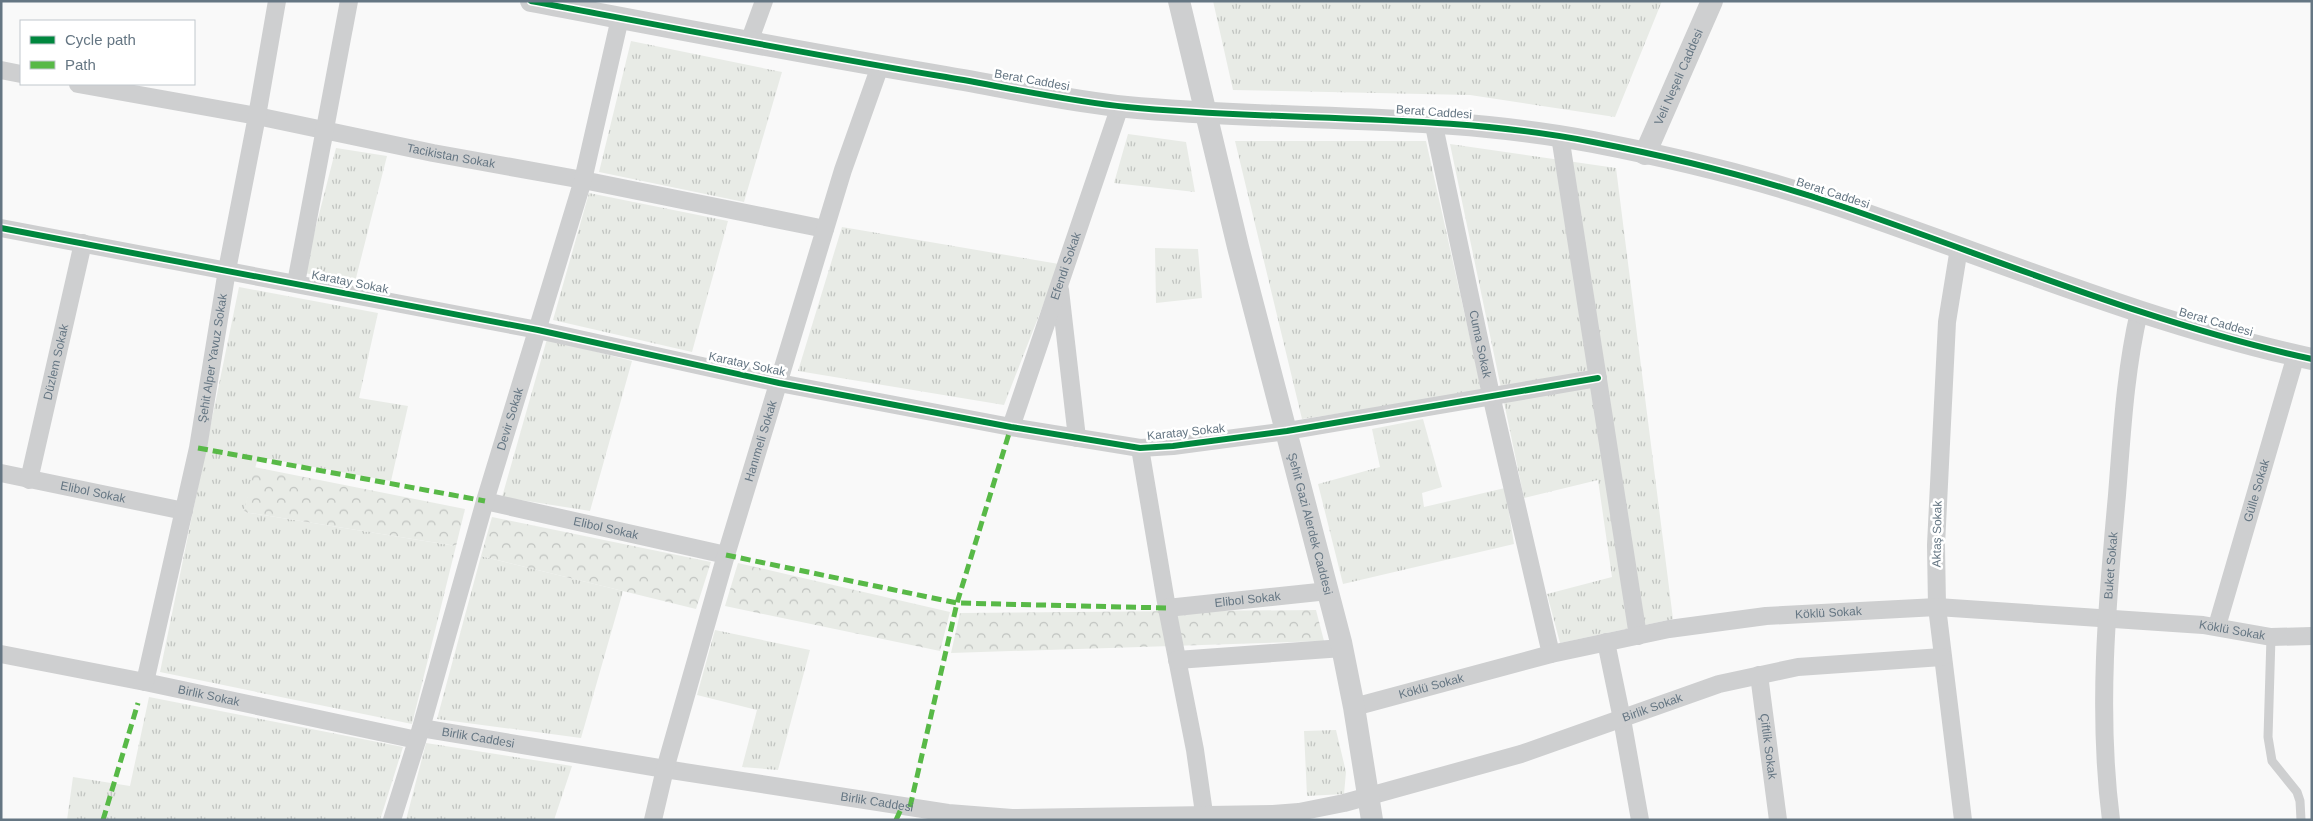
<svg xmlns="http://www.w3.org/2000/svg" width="2313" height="821" viewBox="0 0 2313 821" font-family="Helvetica,sans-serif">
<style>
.grass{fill:url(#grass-tufts)}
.forest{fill:url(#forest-crowns)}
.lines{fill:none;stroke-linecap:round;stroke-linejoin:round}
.service{stroke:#cecfd0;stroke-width:9}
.minor{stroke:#cecfd0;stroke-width:18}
.tertiary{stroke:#cecfd0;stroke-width:22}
.quiet{stroke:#58b947;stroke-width:5;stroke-dasharray:10 5;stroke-linecap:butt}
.cycleway-casing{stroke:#fff;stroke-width:9}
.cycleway{stroke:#00873e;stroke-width:6}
.labels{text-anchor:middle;stroke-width:5;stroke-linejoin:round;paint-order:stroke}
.street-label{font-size:12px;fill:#657683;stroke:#fff}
</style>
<defs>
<pattern id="grass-tufts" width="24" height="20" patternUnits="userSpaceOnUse" patternTransform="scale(1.25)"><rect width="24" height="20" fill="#e8ebe6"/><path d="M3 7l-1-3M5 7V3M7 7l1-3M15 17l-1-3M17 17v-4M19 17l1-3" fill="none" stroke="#c0c3c0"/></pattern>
<pattern id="forest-crowns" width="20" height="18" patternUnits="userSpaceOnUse" patternTransform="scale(1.25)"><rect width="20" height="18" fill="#e8ebe6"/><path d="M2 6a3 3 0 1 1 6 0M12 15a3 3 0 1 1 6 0" fill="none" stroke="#c0c3c0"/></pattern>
</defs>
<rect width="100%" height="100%" fill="#f9f9f9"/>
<path class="grass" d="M1213,1h449l-47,116 -145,-22 -237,-5z
M631,41l151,31 -38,130 -145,-30z
M1128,134l58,8 9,50 -81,-9z
M1235,141h191l56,251 -180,27z
M1450,144l166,24 57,451 -113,24 -13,-49 65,-17 -14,-97 -74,18z
M336,148l51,8 -32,126 -51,-9z
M589,193l139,28 -36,131 -139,-32z
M842,227l217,37 -55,141 -206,-34z
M1155,248l43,1 4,49 -46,5z
M239,287l139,26 -19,85 49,8 -17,75 -133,-24 -14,55 212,34 -44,178 -252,-52z
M547,339l85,22 -42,150 -88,-14z
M1423,419l19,68 -20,6 2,14 81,-19 9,56 -171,40 -25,-100 62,-17 -8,-38z
M481,556l142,35 -42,147 -144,-19z
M715,630l95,20 -32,120 -36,-3 15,-57 -60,-15z
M149,697l254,50 -23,73h-313l6,-43 57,9z
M1336,730l10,42 -2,22 -37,2 -3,-65z
M426,743l146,23 -18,54h-148z"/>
<path class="forest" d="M254,467l211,42 -9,37 -212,-34z
M492,517l219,45 -15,47 -215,-53z
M738,563l212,49 -10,39 -215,-45z
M1316,610l8,31 -373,12 9,-40z"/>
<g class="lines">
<path class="service" d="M2271,637l-3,100 4,24 25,31 3,9 1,19"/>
<g class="minor">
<path d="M749,42l15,-41"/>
<path d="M1,70l20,4"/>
<path id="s1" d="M78,84l179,32 176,37 150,27 242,49"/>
<path id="s2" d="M1433,121l58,274 60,259"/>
<path d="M1560,136l78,500"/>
<path d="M1,228l537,102 241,53 232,44 129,21 33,-2 114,-15 311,-53"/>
<path d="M1959,248l-12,74 -11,223 1,62 26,213"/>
<path d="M296,283l53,-282"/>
<path d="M1060,290l17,148"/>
<path id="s3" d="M1011,427l109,-321"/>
<path d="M1140,448l27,160 28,142 10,70"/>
<path id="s4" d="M1,473l183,38"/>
<path id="s5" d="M29,480l54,-237"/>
<path id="s6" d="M485,501l241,54"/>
<path id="s7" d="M1167,608l161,-17"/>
<path id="s8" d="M2217,626l79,-271"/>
<path d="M1606,642l16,77 18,101"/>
<path id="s9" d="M1,654l144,28 272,58"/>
<path d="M1177,660l166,-12"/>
<path id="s10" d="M1759,675l19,145"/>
<path id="s11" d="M145,682l53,-234 29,-178 30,-154 20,-115"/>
<path id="s12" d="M1354,707l197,-53 118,-25 97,-13 171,-9 266,18 68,12 41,-1"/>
<path id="s13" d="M421,728l244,41 283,44 64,5 261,-4 26,-2 45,-9 177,-49 198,-70 79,-17 144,-10"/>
<path id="s14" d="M392,820l29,-92 64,-227 98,-321 37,-162"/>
<path id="s15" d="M653,820l12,-51 61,-214 117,-385 37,-104"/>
<path id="s16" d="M2111,820c-14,-109 -4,-216 6,-325 5,-62 8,-123 22,-183"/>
</g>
<g class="tertiary">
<path d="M531,1c138,26 276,53 415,76 60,10 120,24 181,30 155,15 312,5 466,35 83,16 168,37 248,64 156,53 309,118 471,153"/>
<path id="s17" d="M1179,1l59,246 103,395 13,65 18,113"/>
<path id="s18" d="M1645,154l67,-153"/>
</g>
<path class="quiet" d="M198,448l287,53
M726,555l231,48 210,5
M910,807l47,-204 54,-176
M103,820l35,-117
M896,820l6,-13"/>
<g class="cycleway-casing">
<path id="cycleway" d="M531,1c138,26 276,53 415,76 60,10 120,24 181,30 155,15 312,5 466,35 83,16 168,37 248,64 156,53 309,118 471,153
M1,228l537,102 241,53 232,44 129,21 33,-2 114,-15 311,-53"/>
</g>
<use href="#cycleway" class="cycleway"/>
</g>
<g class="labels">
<g class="street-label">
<text dy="4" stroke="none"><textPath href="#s18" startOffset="84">Veli Neşeli Caddesi</textPath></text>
<text transform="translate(1032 80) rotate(10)" y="4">Berat Caddesi</text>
<text transform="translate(1434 112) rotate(4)" y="4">Berat Caddesi</text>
<text dy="4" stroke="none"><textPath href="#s1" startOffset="380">Tacikistan Sokak</textPath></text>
<text transform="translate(1833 193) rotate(18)" y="4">Berat Caddesi</text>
<text dy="4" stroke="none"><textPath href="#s3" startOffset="170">Efendi Sokak</textPath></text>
<text transform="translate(350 282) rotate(11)" y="4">Karatay Sokak</text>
<text transform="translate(2216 322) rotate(16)" y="4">Berat Caddesi</text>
<text dy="4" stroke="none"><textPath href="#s2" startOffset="228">Cuma Sokak</textPath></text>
<text dy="4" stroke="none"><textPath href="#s11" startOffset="331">Şehit Alper Yavuz Sokak</textPath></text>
<text dy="4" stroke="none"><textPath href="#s5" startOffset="121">Düzlem Sokak</textPath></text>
<text transform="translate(747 364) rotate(12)" y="4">Karatay Sokak</text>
<text dy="4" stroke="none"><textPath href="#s14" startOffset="418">Devir Sokak</textPath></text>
<text transform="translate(1186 432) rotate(-6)" y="4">Karatay Sokak</text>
<text dy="4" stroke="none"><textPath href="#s15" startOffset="394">Hanımeli Sokak</textPath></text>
<text dy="4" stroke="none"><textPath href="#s8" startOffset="141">Gülle Sokak</textPath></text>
<text dy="4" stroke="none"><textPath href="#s4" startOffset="94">Elibol Sokak</textPath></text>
<text dy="4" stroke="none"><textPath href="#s17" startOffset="539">Şehit Gazi Alerdek Caddesi</textPath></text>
<text dy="4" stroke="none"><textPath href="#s6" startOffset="124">Elibol Sokak</textPath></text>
<text transform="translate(1937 534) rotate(-89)" y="4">Aktaş Sokak</text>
<text dy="4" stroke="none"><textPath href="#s16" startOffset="255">Buket Sokak</textPath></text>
<text dy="4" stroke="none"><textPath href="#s7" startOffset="81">Elibol Sokak</textPath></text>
<text dy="4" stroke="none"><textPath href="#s12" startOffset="485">Köklü Sokak</textPath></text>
<text dy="4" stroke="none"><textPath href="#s12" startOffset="890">Köklü Sokak</textPath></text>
<text dy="4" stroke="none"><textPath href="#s12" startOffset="80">Köklü Sokak</textPath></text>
<text dy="4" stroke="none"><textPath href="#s9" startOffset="212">Birlik Sokak</textPath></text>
<text dy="4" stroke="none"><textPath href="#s13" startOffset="1254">Birlik Sokak</textPath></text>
<text dy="4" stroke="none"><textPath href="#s13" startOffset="58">Birlik Caddesi</textPath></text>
<text dy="4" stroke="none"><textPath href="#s10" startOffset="72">Çiftlik Sokak</textPath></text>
<text dy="4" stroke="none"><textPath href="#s13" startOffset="462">Birlik Caddesi</textPath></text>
</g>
</g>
<rect width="2313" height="821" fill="none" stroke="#657683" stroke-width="5"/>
<rect x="20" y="20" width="175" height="65" fill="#ffffff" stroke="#c1c8cd"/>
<rect x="30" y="36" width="25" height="8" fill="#00873e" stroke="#c1c8cd"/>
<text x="65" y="45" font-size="15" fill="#657683">Cycle path</text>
<rect x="30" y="61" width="25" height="8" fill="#58b947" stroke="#c1c8cd"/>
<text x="65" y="70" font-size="15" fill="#657683">Path</text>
</svg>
